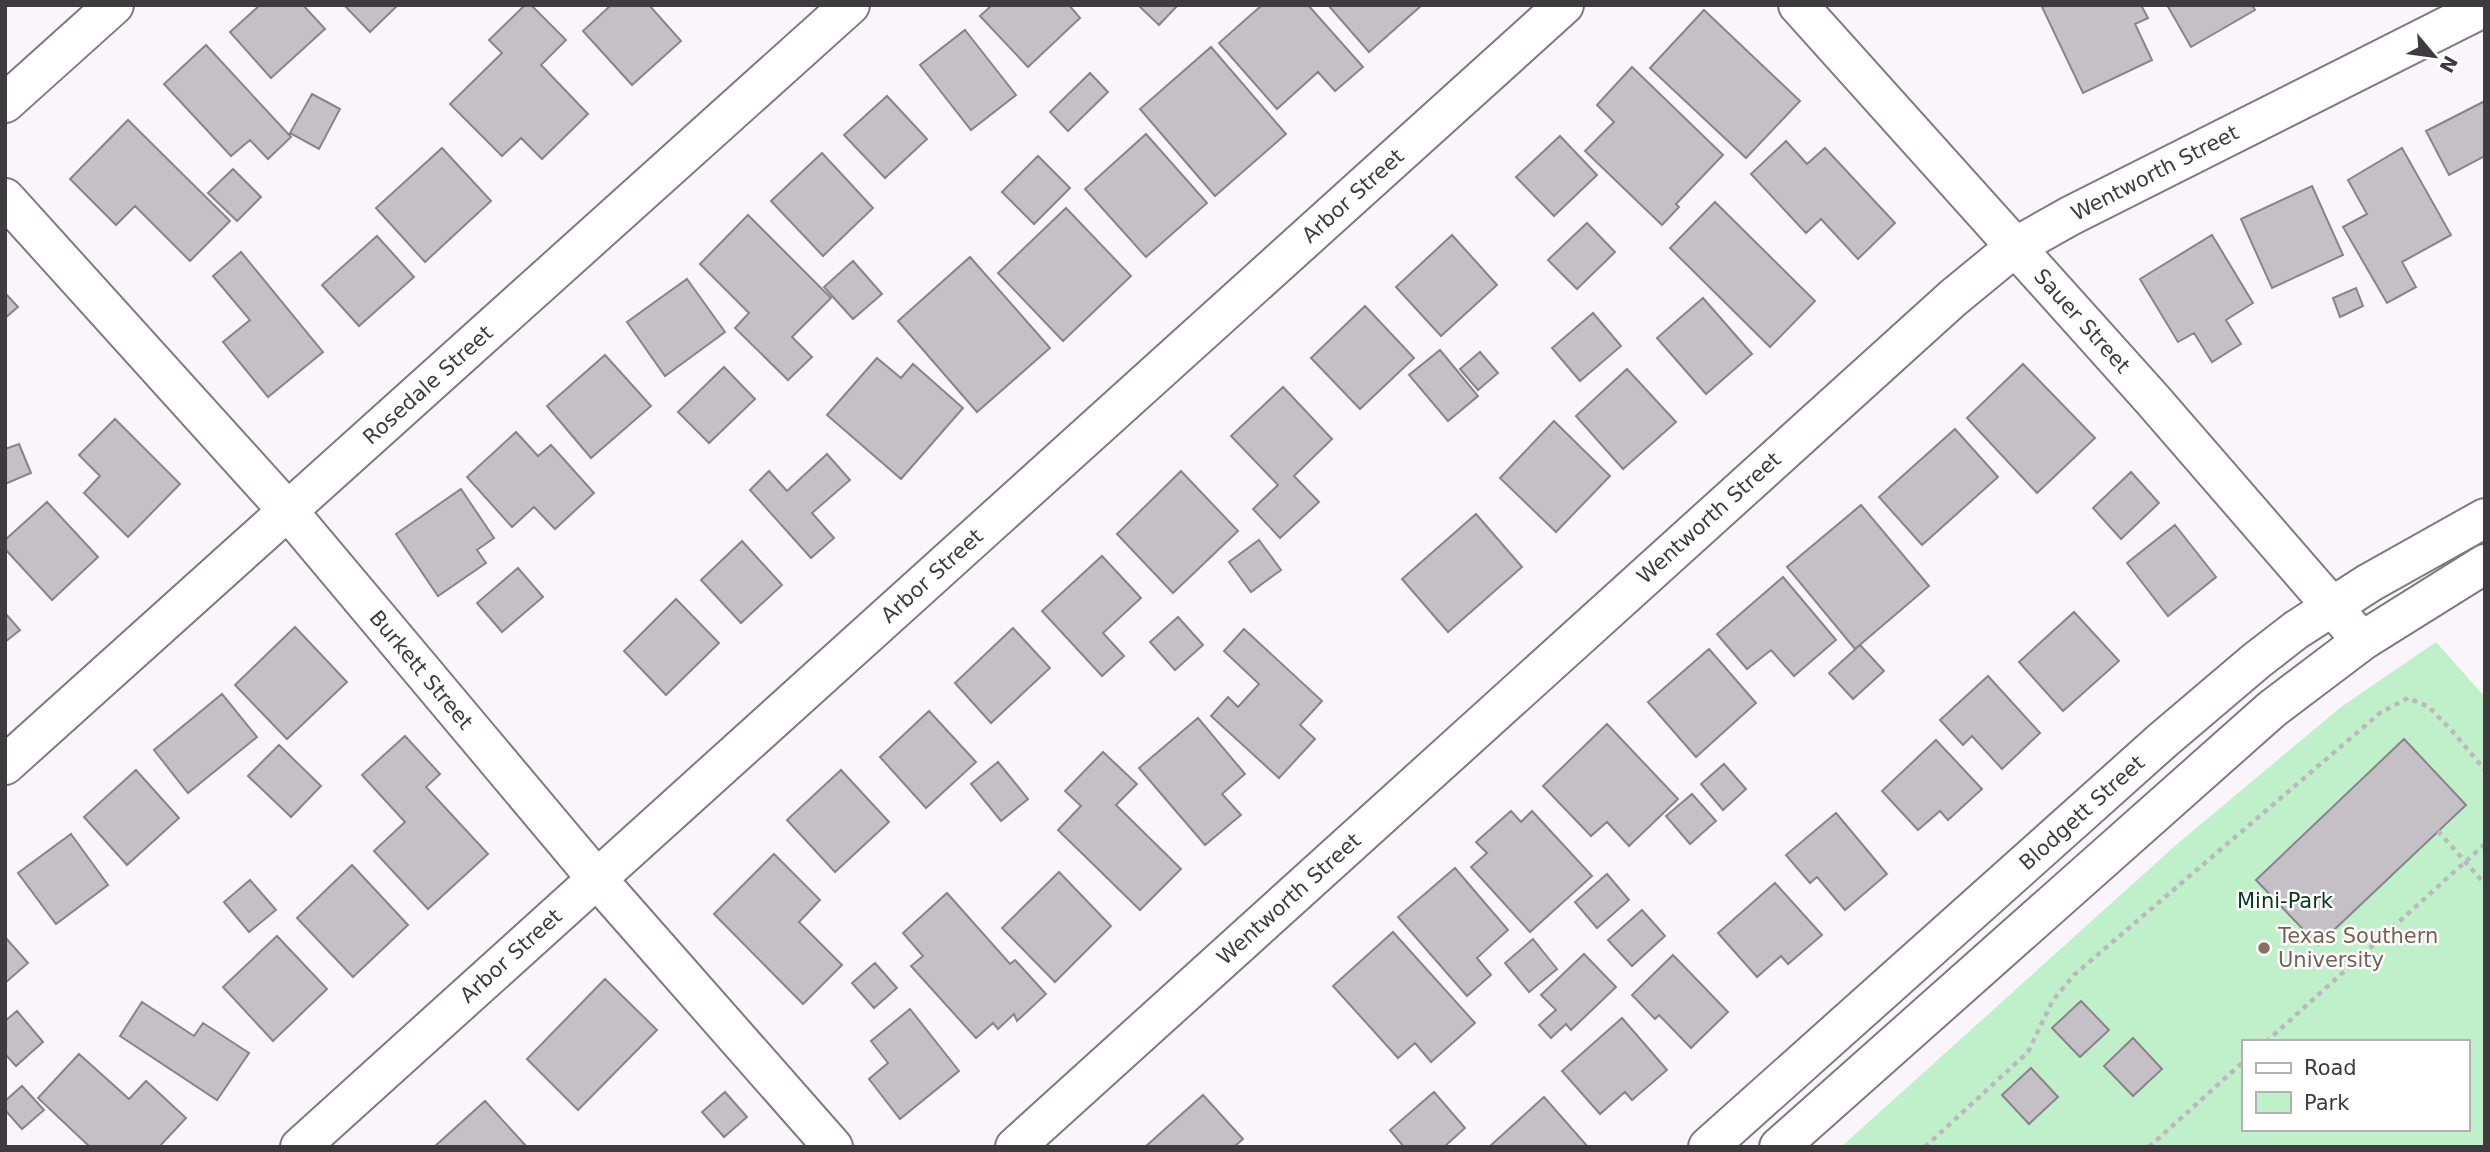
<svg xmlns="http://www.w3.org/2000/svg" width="2490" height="1152" viewBox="0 0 2490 1152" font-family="'DejaVu Sans',sans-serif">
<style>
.green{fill:#bff0ca;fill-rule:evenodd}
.building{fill:#c5bfc6;stroke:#89838a;stroke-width:2}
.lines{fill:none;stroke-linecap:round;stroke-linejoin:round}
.minor-casing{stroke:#7f7a80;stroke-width:42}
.major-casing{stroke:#7f7a80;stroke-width:42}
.path{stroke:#bdb8be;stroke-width:4.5;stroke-dasharray:5 5;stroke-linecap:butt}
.minor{stroke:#fff;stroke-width:38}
.major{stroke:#fff;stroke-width:38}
.education-dot{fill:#8d6e63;stroke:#fff;stroke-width:2.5}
.labels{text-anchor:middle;stroke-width:5;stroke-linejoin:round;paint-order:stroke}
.street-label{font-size:21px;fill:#3e3b3e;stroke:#fff}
.park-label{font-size:21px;fill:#07391a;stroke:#fff}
.education-label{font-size:21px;fill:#785e54;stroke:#fff;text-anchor:start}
</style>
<rect width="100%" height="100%" fill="#faf4fb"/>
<path class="green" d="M2436,642l49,55v450h-644l335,-302 165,-138zM2243,1042h224v87h-224z"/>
<path class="building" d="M260,5h43l22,24 -54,49 -41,-46z
M344,5h54l-28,27z
M525,5h6l35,35 -25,25 47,49 -46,45 -21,-21 -19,18 -52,-52 52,-51 -13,-13z
M611,5h38l32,36 -49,44 -49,-54z
M992,5h77l11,13 -52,49 -48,-51z
M1138,5h40l-19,20z
M1262,5h46l55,62 -28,24 -17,-19 -41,37 -58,-66z
M1328,5h94l-53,47z
M2046,5h95l7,13 -13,6 17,36 -69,33 -41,-86z
M2167,5h85l3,5 -64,37z
M1704,10l96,91 -54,57 -96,-90z
M965,30l51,65 -45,35 -51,-65z
M206,45l85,92 -23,22 -18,-19 -19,16 -67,-72z
M1211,47l75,87 -71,62 -75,-87z
M1632,67l91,88 -47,49 3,3 -17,18 -77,-74 29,-29 -17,-17z
M1090,73l18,19 -40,39 -18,-19z
M312,94l28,15 -21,40 -29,-16z
M887,96l40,43 -42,39 -41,-43z
M2485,101v55l-36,19 -23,-44z
M128,120l102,101 -40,40 -55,-55 -19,19 -46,-46z
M1146,134l61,69 -61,54 -61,-68z
M1560,136l37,39 -43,41 -38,-39z
M1786,141l21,23 18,-16 70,75 -37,36 -37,-40 -15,14 -55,-59z
M442,148l49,53 -66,61 -49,-54z
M2402,148l49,87 -49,27 14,25 -29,16 -44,-76 24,-13 -19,-34z
M822,153l51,55 -50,48 -52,-55z
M1038,156l32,32 -36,36 -32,-32z
M233,169l28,28 -24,24 -29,-28z
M2312,186l31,69 -71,33 -31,-69z
M1715,202l100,99 -45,46 -100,-99z
M1066,208l65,68 -68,65 -65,-68z
M748,215l83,83 -39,39 20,20 -24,23 -53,-52 14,-15 -49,-49z
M1587,223l28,29 -38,37 -29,-29z
M1452,235l45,50 -56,51 -45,-49z
M2212,235l41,68 -27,17 15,24 -29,18 -18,-29 -16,9 -38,-63z
M377,236l37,41 -55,49 -37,-41z
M241,252l82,100 -55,45 -45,-55 27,-22 -37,-44z
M970,257l80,91 -73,64 -79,-91z
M853,261l29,33 -29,25 -29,-32z
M687,279l38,53 -60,44 -38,-54z
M2356,288l7,18 -23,11 -7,-19z
M5,293l13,14 -13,11z
M1703,298l49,56 -46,40 -49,-56z
M1365,306l49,52 -54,51 -49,-51z
M1593,313l28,33 -41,35 -28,-33z
M1440,350l38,46 -30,25 -39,-46z
M1480,352l18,21 -20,17 -18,-21z
M605,355l46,51 -60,52 -44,-52z
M877,358l24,20 12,-14 50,44 -62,71 -74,-64z
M2023,364l72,74 -58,55 -70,-75z
M724,367l31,32 -46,44 -31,-31z
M1627,369l49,53 -53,47 -47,-53z
M1283,387l49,52 -38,37 25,26 -39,36 -27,-29 25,-24 -47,-49z
M115,419l65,65 -52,53 -44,-44 16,-17 -21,-21z
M1554,421l56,55 -54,56 -56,-54z
M1955,429l43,48 -76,68 -43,-48z
M516,432l22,24 13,-11 43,48 -39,36 -21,-22 -22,20 -45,-50z
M19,444l12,29 -26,11v-35z
M827,454l23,26 -38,33 22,25 -23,20 -61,-68 19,-19 18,20z
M1181,471l57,60 -65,62 -56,-59z
M2131,472l28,31 -38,36 -28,-31z
M461,489l33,49 -17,12 9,13 -48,33 -42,-62z
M47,502l51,55 -46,43 -47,-51v-9z
M1861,505l68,81 -74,63 -68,-82z
M1476,514l46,53 -74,65 -46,-53z
M2175,525l41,52 -48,39 -41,-53z
M1259,540l22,30 -30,22 -22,-30z
M742,541l40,44 -41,38 -40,-43z
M1102,556l39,42 -38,35 21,23 -22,20 -60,-65z
M518,568l25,29 -41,35 -25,-29z
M1783,577l53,63 -42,36 -23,-26 -24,19 -30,-35z
M676,599l43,44 -53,52 -42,-44z
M2074,612l45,49 -56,50 -44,-49z
M5,613l15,17 -15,12z
M1178,617l25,28 -28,25 -25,-28z
M295,627l52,55 -60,57 -52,-54z
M1013,628l37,40 -59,55 -36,-40z
M1244,629l78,72 -22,24 15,14 -36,39 -68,-62 17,-19 10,10 21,-23 -35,-33z
M1860,645l24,26 -31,28 -24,-26z
M1709,649l47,54 -60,54 -48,-55z
M1988,676l52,57 -38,36 -30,-33 -9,9 -23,-25z
M222,694l35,43 -69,56 -34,-43z
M929,711l47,51 -50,46 -46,-51z
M1198,718l47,56 -23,20 19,21 -36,30 -66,-77z
M1607,724l71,75 -49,47 -22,-24 -16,14 -48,-50z
M405,736l35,38 -14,13 62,67 -60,55 -54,-58 31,-29 -43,-47z
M2404,739l62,66 -148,140 -62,-65z
M1936,740l46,49 -34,31 -8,-9 -22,19 -36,-39z
M279,745l42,41 -30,31 -43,-41z
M1103,752l34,32 -21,21 65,64 -41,41 -82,-80 23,-24 -16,-15z
M998,762l30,37 -27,22 -30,-37z
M1724,764l22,25 -23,21 -22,-26z
M136,770l43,48 -52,47 -43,-48z
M841,770l48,52 -54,50 -48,-52z
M1692,794l24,27 -26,23 -24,-28z
M1511,811l10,11 11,-11 60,65 -62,56 -59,-65 16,-14 -11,-11z
M1836,813l51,61 -42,36 -28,-33 -7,6 -24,-28z
M71,834l37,51 -52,39 -38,-51z
M774,854l46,46 -21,22 43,43 -39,39 -89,-90z
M352,865l56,60 -55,52 -56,-59z
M1455,868l53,62 -31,28 14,17 -24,21 -69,-79z
M1059,872l52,54 -56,56 -53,-54z
M1607,874l22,26 -32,28 -22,-26z
M250,880l26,30 -27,22 -25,-30z
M1775,883l47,52 -34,29 -7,-8 -24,21 -39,-44z
M947,893l63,71 5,-4 31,34 -29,27 -3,-7 -16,15 -5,-6 -17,15 -65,-72 12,-10 -20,-23z
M1642,910l23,26 -33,30 -24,-26z
M1393,932l82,91 -44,39 -16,-19 -17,15 -65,-72z
M277,936l50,53 -54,52 -50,-54z
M5,937l23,26 -23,20z
M1533,939l24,30 -28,23 -24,-29z
M1584,954l32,33 -45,43 -5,-6 -15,14 -12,-13 17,-15 -15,-15z
M1673,955l55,57 -37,36 -32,-33 -4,4 -23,-24z
M875,963l22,25 -23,20 -22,-25z
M605,979l52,51 -79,80 -51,-51z
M2081,1001l28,29 -29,27 -28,-29z
M142,1002l52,34 9,-13 46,30 -32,47 -97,-64z
M910,1009l49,62 -59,48 -31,-40 19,-16 -17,-22z
M17,1011l26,31 -27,24 -11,-12v-33z
M1622,1018l45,52 -35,30 -7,-8 -25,22 -38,-43z
M2133,1038l29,31 -29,27 -29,-30z
M79,1054l50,45 17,-18 40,37 -27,29h-69l-52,-49z
M2031,1068l27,29 -29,27 -27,-29z
M22,1086l22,24 -22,19 -17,-19v-9z
M725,1092l22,25 -23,20 -22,-25z
M1434,1092l31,36 -21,19h-40l-14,-17z
M1203,1095l40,44 -9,8h-89z
M1544,1097l44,50h-99z
M485,1101l42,46h-93z"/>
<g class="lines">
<g class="minor-casing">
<path id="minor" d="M1798,5l354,394 210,242
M5,103l109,-98
M5,198l283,313 309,368 236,268
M5,765l845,-760
M300,1147l1264,-1142
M1015,1147l938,-849 62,-51 55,-31 415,-209"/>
</g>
<g class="major-casing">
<path id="major" d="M1708,1147l455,-407 93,-79 40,-31 73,-47 116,-65
M1779,1147l493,-438 90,-68 123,-77"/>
</g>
<path class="path" d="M2438,831l47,53
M2266,1042l219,-198
M1925,1147l103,-95 25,-52 21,-25 306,-262 28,-15 21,9 24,25 32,38
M2149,1147l94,-85"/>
<use href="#minor" class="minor"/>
<use href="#major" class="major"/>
</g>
<circle class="education-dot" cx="2264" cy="948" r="7"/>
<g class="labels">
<g class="street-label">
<text transform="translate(2155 173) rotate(-27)" y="7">Wentworth Street</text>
<text transform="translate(1353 196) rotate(-42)" y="7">Arbor Street</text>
<text transform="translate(2082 321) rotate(48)" y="7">Sauer Street</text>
<text transform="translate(428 385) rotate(-42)" y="7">Rosedale Street</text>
<text transform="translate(1709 518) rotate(-42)" y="7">Wentworth Street</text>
<text transform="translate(932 576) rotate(-42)" y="7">Arbor Street</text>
<text transform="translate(421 670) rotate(50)" y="7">Burkett Street</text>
<text transform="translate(2082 813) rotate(-42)" y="7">Blodgett Street</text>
<text transform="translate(1289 899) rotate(-42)" y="7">Wentworth Street</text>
<text transform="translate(511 956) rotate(-42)" y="7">Arbor Street</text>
</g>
<g class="park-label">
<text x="2285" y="908">Mini-Park</text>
</g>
<g class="education-label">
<text x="2278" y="943">Texas Southern<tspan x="2278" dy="24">University</tspan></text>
</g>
</g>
<rect width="2490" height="1152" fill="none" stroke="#3e3b3e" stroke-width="14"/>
<rect x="2242" y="1040" width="228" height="91" fill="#ffffff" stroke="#b2b1b2" stroke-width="2"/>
<rect x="2256" y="1063" width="35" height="10" fill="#ffffff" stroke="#b2b1b2" stroke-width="2"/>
<text x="2304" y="1075" font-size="21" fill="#3e3b3e">Road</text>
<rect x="2256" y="1092" width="35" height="21" fill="#bff0ca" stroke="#b2b1b2" stroke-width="2"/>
<text x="2304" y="1110" font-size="21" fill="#3e3b3e">Park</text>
<g transform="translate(2434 56) rotate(119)" stroke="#ffffff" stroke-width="5" paint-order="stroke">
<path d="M0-5L12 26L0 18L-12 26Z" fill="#3e3b3e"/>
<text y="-10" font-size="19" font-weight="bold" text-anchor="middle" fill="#3e3b3e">N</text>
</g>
</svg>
